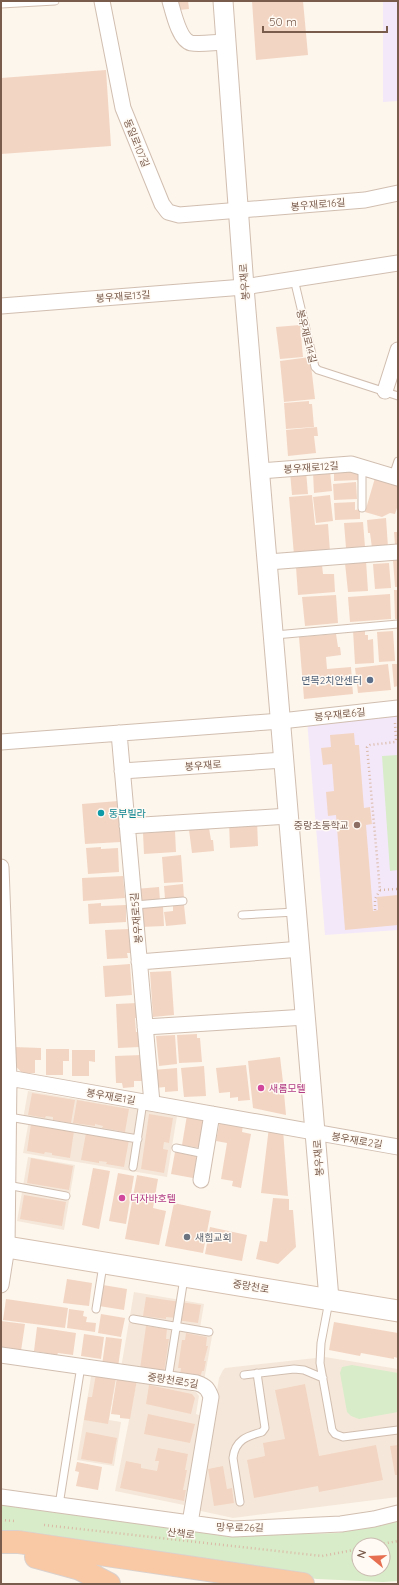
<svg xmlns="http://www.w3.org/2000/svg" width="399" height="1585" viewBox="0 0 399 1585" font-family="Quicksand,'Noto Sans KR',sans-serif">
<style>
.residential{fill:#f5e8da}
.education{fill:#f3e8fa}
.green{fill:#d8ecc9;fill-rule:evenodd}
.building{fill:#f3d5c3}
.lines{fill:none;stroke-linecap:round;stroke-linejoin:round}
.service-casing{stroke:#d1beb0;stroke-width:9}
.minor-casing{stroke:#d1beb0;stroke-width:17}
.tertiary-casing{stroke:#d1beb0;stroke-width:21}
.secondary-casing{stroke:#d6c0b0;stroke-width:23}
.trunk-casing{stroke:#dad1cd;stroke-width:24}
.path{stroke:#d9b8a5;stroke-width:2.5;stroke-dasharray:1 3;stroke-linecap:butt}
.service{stroke:#fff;stroke-width:7}
.minor{stroke:#fff;stroke-width:15}
.tertiary{stroke:#fff;stroke-width:19}
.secondary{stroke:#fff;stroke-width:21}
.trunk{stroke:#f9c8a4;stroke-width:22}
.service-dot{fill:#5c6f8a;stroke:#fffaf3;stroke-width:1.5}
.culture-dot{fill:#0f9aa8;stroke:#fffaf3;stroke-width:1.5}
.education-dot{fill:#8d6e63;stroke:#fffaf3;stroke-width:1.5}
.hotel-dot{fill:#d1479c;stroke:#fffaf3;stroke-width:1.5}
.worship-dot{fill:#6b7280;stroke:#fffaf3;stroke-width:1.5}
.labels{text-anchor:middle;stroke-width:3;stroke-linejoin:round;paint-order:stroke}
.street-label{font-size:10px;fill:#7a5c4d;stroke:#fffaf3}
.service-label{font-size:10px;fill:#4e5e75;stroke:#fffaf3;text-anchor:end}
.culture-label{font-size:10px;fill:#0d838f;stroke:#fffaf3;text-anchor:start}
.education-label{font-size:10px;fill:#785e54;stroke:#fffaf3;text-anchor:end}
.hotel-label{font-size:10px;fill:#b23c85;stroke:#fffaf3;text-anchor:start}
.worship-label{font-size:10px;fill:#5b616d;stroke:#fffaf3;text-anchor:start}
</style>
<rect width="100%" height="100%" fill="#fdf6ec"/>
<path class="residential" d="M28,1091l149,25 -10,61 -144,-24 6,-33 -6,-1z
M28,1157l47,8 -11,65 -47,-9z
M134,1292l70,12 -4,24 13,3 -9,50 -83,-13z
M325,1357l73,12v128l-157,20 -8,1 -32,-7 -3,-2 1,-5 20,-126 4,-8 2,-2z
M92,1371l25,4 -8,45 12,2 -7,44 -37,-6z
M137,1380l59,12 3,4 -3,18 6,2 -18,89 -69,-14z"/>
<path class="education" d="M383,1h15v100l-15,1z
M398,713v217l-73,5 -18,-215z"/>
<path class="green" d="M398,755v115l-8,1 -8,-115z
M352,1365l46,8v39l-39,7 -8,-3 -4,-4 -7,-39 2,-6z
M1,1504l230,32 107,-3 60,-14v62l-15,1 -66,-3 -316,-40zM359,1545h24v24h-24z"/>
<path class="building" d="M177,1h11l1,8 -10,1z
M252,1h51l5,54 -52,5z
M106,70l5,76 -110,8v-76z
M300,325l3,32 -23,2 -4,-32z
M310,357l5,42 -31,3 -4,-41z
M309,401v3h3l2,23 -28,2 -2,-26z
M317,427l1,9h-4l2,17 -28,3 -2,-26z
M358,468v12l-24,1v-12z
M306,471l2,23 -16,1 -2,-23z
M330,471l2,20 -18,2 -1,-21z
M375,478l23,4v23l-3,9 -5,-1 -8,4 -17,-5z
M356,482l1,17 -23,1 -1,-16z
M312,495l3,30 13,-1 2,28 -36,3 -5,-58z
M330,495l3,26 -17,2 -3,-26z
M355,502v8l5,-1v10l-25,1 -1,-17z
M386,518l2,29 -16,1 -2,-15h-2l-1,-13z
M363,522l2,25 -19,1 -2,-25z
M394,532h4v13h-3z
M393,560h5v27h-3z
M366,561l2,30 -20,1 -3,-29z
M389,563l2,25 -16,1 -2,-25z
M322,565l1,9h11l1,18 -37,3 -2,-28z
M394,590h4v29h-3z
M390,594l1,25 -41,3 -2,-25z
M336,595l2,28 -33,3 -3,-29z
M365,629v6h3v5l5,-1 1,24 -19,1 -2,-34z
M393,631l2,30 -16,1 -2,-30z
M336,634l2,13h2l1,8 -15,2 1,12 24,-2 2,27 -49,5 -5,-62z
M388,664l3,26 -33,3 -3,-25z
M392,664h6v22l-4,1z
M354,733l1,12h4l5,63 6,-1 2,17 -6,1 7,86 5,-1 -1,-13 21,-2v30l-53,5 -9,-115 -8,1 -2,-24 8,-1 -2,-27 -9,1 -2,-17 10,-1 -1,-12z
M118,801l3,41 -36,2 -3,-40z
M257,820l1,26 -28,2 -1,-26z
M209,828l2,12h2l1,11 -22,2 -3,-23z
M175,831l1,21 -32,2 -1,-21z
M101,847v2l17,-1 1,24 -31,2 -2,-26z
M181,855l2,27 -19,1 -2,-26z
M123,876l2,22 -42,3 -1,-23z
M183,884l1,14 -19,1 -1,-13z
M159,887l1,14 -24,2 -1,-14z
M101,903v3l25,-1v17l-37,2 -1,-20z
M184,905l2,19 -20,2 -2,-14 9,-1v-5z
M163,906l1,20 -23,1 -4,-19z
M129,929l2,24h-4l1,5 -21,1 -2,-29z
M130,964l2,31 -27,2 -2,-31z
M171,971l3,44 -21,2 -3,-45z
M137,1003l1,15h-3l1,14h3l1,15 -22,1 -2,-44z
M197,1034v4h3l2,24 -23,1 -2,-28z
M175,1035l2,29 -18,2 -3,-30z
M14,1047l27,1v12h-6v13h-13l-9,-10z
M46,1049h23v12h-6v14h-17z
M72,1050h23v12l-6,-1v15h-17z
M142,1055l1,26h-9v6l-11,1 -1,-5h-6l-1,-27z
M280,1057l3,25 3,33 -33,-7 -5,-47z
M246,1065l4,35 -12,1v-4l-8,1v-6l-11,1 -3,-25z
M204,1066l2,30 -22,1 -3,-29z
M177,1068l1,23 -13,1v-5l-10,1 -2,-18z
M32,1093l43,7 -4,23 -18,-3v-3l-7,-1 -1,2 -17,-3z
M77,1100l52,9 -4,23 -23,-4 1,-2 -8,-2v2l-22,-3z
M149,1114l24,4 -4,25 -5,-1 -1,7 5,1 -4,23 -23,-4z
M187,1115l18,3 -5,30 -18,-3z
M220,1121l23,4 -1,7 9,2 -10,54 -9,-2 1,-5 -12,-2 6,-36 -11,-2z
M31,1124l43,7 -4,27 -18,-3v-2l-7,-1 -1,2 -17,-3z
M269,1127l14,3 5,66 -27,-3z
M86,1133l43,7 -5,27 -18,-3 1,-2 -8,-1v2l-18,-3z
M175,1152l22,4 -4,22 -22,-4z
M31,1158l42,8 -4,24 -42,-7z
M93,1168l17,3 -11,58 -17,-4z
M118,1173l16,3 -8,48 -17,-3z
M137,1175l21,4 -5,29 13,3 -7,34 -34,-6z
M24,1195l42,7 -4,24 -42,-7z
M273,1198l16,1v11h4l3,37 -18,17 -22,-5 4,-18 7,1z
M174,1203l37,8 -8,42 -38,-7z
M210,1227l37,8 -5,26 -37,-7z
M67,1279l25,4 -3,23 -26,-3z
M103,1285l24,4 -3,21 -25,-4z
M146,1297l55,8 -3,18 -22,-3v-2l-10,-1v2l-23,-3z
M6,1299l62,9 -3,20 -62,-8z
M69,1309l15,2 -1,5 4,1 -1,5 10,1 -1,9 -28,-4z
M101,1314l24,4 -4,19 -23,-4z
M1,1321l24,3 -4,27 -20,-3z
M334,1322l64,11v25l-4,-1v2l-33,-6 -1,3 -31,-6z
M146,1326l21,3 -1,10h3l-5,34 -24,-4z
M37,1327l39,6 -3,22 -15,-2 -1,2 -23,-4z
M186,1333l21,4 -1,9h2l-4,15h2l-2,10h-2l-2,7 -20,-3 1,-7h-3l4,-28h3z
M84,1334l20,3 -3,22 -20,-3z
M106,1337l16,2 -4,28 -16,-2z
M96,1374l20,3 -8,47 -24,-4 4,-23h4z
M117,1377l20,3 -7,39 -10,-1v-3l-9,-1z
M305,1384l14,72 57,-11 7,35 -64,12 -1,-6 -64,12 -7,-38 18,-4 -2,-13 22,-4 -10,-49z
M149,1385l43,9 3,4 -4,16 -45,-10z
M148,1414l47,10 -5,19 -46,-9z
M86,1432l31,6 -5,26 -31,-5z
M398,1445v30h-3l-5,-29z
M158,1448l30,6 -3,16h2l-4,20h3l-2,11 -64,-13 6,-27 15,3v4l16,3 2,-10h-4z
M77,1462l25,5 -4,23 -22,-4 3,-14 -4,-1z
M223,1466l4,23 5,-1 2,15 -20,3 -6,-37z"/>
<g class="lines">
<g class="service-casing">
<path id="service" d="M1,4l54,-3
M294,279l21,88 3,3 80,26
M362,467v41
M393,476l5,-15
M275,635l123,-11
M135,905l48,-4
M242,915l53,-3
M9,1117l129,22
M176,1148l29,6
M133,1167l10,-65
M7,1185l59,11
M329,1301l-8,42 -1,20 12,67 3,4 8,3 55,-7
M96,1309l7,-44
M133,1319l76,13
M244,1375l50,-6 10,1 19,8
M168,1379l16,-101
M240,1502l-7,-44c2,-18 14,-22 29,-26l3,-4 -8,-55
M59,1505l22,-139"/>
</g>
<g class="minor-casing">
<path id="minor" d="M102,1l21,107 39,96 6,8 11,3 186,-15 33,-7
M170,1c3,10 9,39 21,42 10,2 24,-1 35,-1
M1,306l243,-19 154,-24
M385,391l13,-41
M260,471l91,-7 47,14
M268,562l130,-10
M119,733l33,370
M1,742l280,-21 117,-13
M122,771l162,-11
M127,826l162,-10
M1,867l8,211 -2,169 -6,38
M139,962l162,-13
M145,1027l161,-10
M9,1078l389,69
M201,1180l11,-66
M1,1355l196,28c9,3 11,6 14,14l-21,126
M1,1497l232,32 108,-5 33,-5 24,-6"/>
</g>
<g class="tertiary-casing">
<path id="tertiary" d="M223,1l21,286 85,1012"/>
</g>
<g class="secondary-casing">
<path id="secondary" d="M1,1246l397,65"/>
</g>
<g class="trunk-casing">
<path id="trunk" d="M1,1542h17l285,42
M36,1557l44,12 29,15"/>
</g>
<path class="path" d="M380,890l18,-1
M375,910v-11l5,-9 -13,-143 3,-2 25,-3 1,-3 -1,-16
M1,1520l14,1
M44,1525l278,31 37,-7
M376,1545l22,-4"/>
<use href="#service" class="service"/>
<use href="#minor" class="minor"/>
<use href="#tertiary" class="tertiary"/>
<use href="#secondary" class="secondary"/>
<use href="#trunk" class="trunk"/>
</g>
<circle class="service-dot" cx="370" cy="680" r="4"/>
<circle class="culture-dot" cx="101" cy="813" r="4"/>
<circle class="education-dot" cx="357" cy="825" r="4"/>
<g class="hotel-dot">
<circle cx="261" cy="1088" r="4"/>
<circle cx="122" cy="1198" r="4"/>
</g>
<circle class="worship-dot" cx="187" cy="1237" r="4"/>
<g class="labels">
<g class="street-label">
<text transform="translate(137 143) rotate(68)" y="4">동일로107길</text>
<text transform="translate(318 204) rotate(-5)" y="4">봉우재로16길</text>
<text transform="translate(244 282) rotate(-94)" y="4">봉우재로</text>
<text transform="translate(123 296) rotate(-4)" y="4">봉우재로13길</text>
<text transform="translate(307 336) rotate(76)" y="4">봉우재로14길</text>
<text transform="translate(311 467) rotate(-4)" y="4">봉우재로12길</text>
<text transform="translate(340 714) rotate(-6)" y="4">봉우재로6길</text>
<text transform="translate(203 765) rotate(-4)" y="4">봉우재로</text>
<text transform="translate(136 918) rotate(-95)" y="4">봉우재로5길</text>
<text transform="translate(111 1096) rotate(10)" y="4">봉우재로1길</text>
<text transform="translate(357 1140) rotate(10)" y="4">봉우재로2길</text>
<text transform="translate(318 1158) rotate(-94)" y="4">봉우재로</text>
<text transform="translate(251 1286) rotate(9)" y="4">중랑천로</text>
<text transform="translate(173 1380) rotate(9)" y="4">중랑천로5길</text>
<text transform="translate(240 1527) rotate(1)" y="4">망우로26길</text>
<text transform="translate(181 1533) rotate(6)" y="4">산책로</text>
</g>
<g class="service-label">
<text x="362" y="684">면목2치안센터</text>
</g>
<g class="culture-label">
<text x="109" y="817">동부빌라</text>
</g>
<g class="education-label">
<text x="349" y="829">중랑초등학교</text>
</g>
<g class="hotel-label">
<text x="269" y="1092">새롬모텔</text>
<text x="130" y="1202">더자바호텔</text>
</g>
<g class="worship-label">
<text x="195" y="1241">새힘교회</text>
</g>
</g>
<rect width="399" height="1585" fill="none" stroke="#7a5c4d" stroke-width="4"/>
<g transform="translate(371 1557) rotate(288)"><circle r="19" fill="#fffaf3" stroke="#cabbb1"/>
<path d="M0-3L7 15L0 10L-7 15Z" fill="#e76f51"/>
<text y="-6" font-size="11" font-weight="bold" text-anchor="middle" fill="#7a5c4d">N</text>
</g>
<path d="M263 26v6h124v-6" fill="none" stroke="#7a5c4d" stroke-width="2"/>
<text x="269" y="26" font-size="12" fill="#7a5c4d" stroke="#fffaf3" stroke-width="3" paint-order="stroke">50 m</text>
</svg>
